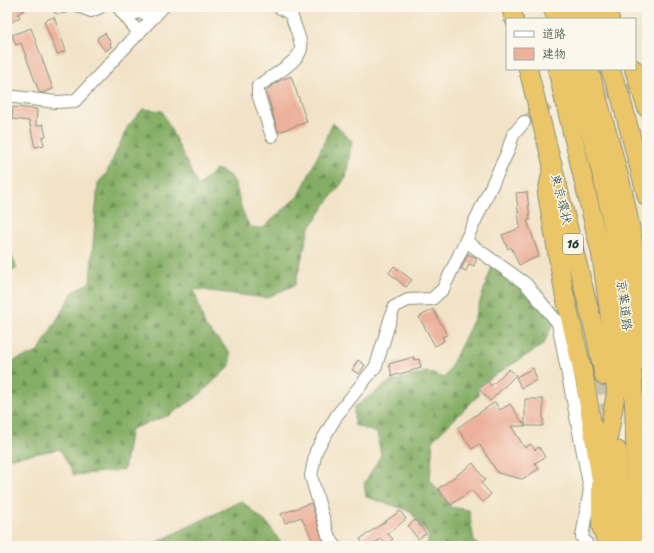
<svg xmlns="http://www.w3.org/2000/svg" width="654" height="553" viewBox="0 0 654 553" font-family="Sriracha,'Klee One',sans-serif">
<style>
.forest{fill:url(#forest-firs);stroke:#52754c}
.building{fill:#ecb19b}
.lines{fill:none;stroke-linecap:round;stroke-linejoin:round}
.minor-tunnel{stroke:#c8c2aa;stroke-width:12;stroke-dasharray:12 6;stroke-linecap:butt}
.highway-tunnel{stroke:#c8c2aa;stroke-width:18;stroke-dasharray:18 9;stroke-linecap:butt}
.minor-casing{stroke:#88907e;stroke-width:14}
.highway-casing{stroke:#88907e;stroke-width:20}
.minor{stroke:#fff;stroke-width:12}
.highway{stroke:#ebc669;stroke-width:18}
.labels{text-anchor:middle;stroke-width:3;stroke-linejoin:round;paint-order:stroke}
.shield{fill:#fbf7ec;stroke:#61756b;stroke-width:1}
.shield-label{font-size:12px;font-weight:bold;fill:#1f3d34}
.street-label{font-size:13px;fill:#1f3d34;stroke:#fbf7ec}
</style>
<defs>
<pattern id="forest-firs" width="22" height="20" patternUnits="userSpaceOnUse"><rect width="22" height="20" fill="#84ad65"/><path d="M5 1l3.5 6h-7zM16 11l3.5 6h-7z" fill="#6b8e54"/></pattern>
</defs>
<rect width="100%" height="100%" fill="#fbf7ec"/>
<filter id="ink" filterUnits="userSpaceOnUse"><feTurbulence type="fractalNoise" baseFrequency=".025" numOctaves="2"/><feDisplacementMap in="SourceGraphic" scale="8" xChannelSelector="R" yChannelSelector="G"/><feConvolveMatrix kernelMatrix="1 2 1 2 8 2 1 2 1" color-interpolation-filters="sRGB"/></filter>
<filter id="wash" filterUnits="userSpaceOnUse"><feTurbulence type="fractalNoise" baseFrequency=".012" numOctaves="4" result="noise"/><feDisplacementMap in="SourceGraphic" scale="16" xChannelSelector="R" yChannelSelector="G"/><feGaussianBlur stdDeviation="0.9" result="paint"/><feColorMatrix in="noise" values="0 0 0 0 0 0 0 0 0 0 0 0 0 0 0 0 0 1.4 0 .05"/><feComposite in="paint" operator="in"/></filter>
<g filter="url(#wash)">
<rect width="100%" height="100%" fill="#f2e3c7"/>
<path class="forest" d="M143,109l19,2 36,75 18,-17c22,8 19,15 24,34 2,8 6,17 10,24l13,1 37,-34 33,-71 19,18 -6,37 -18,23 -19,28 -14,56 -29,13 -72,-9 11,37 25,26v14l-33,31 -27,18 -39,14 -7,41 -50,5 -14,-26 -53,10v-96l31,-11 35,-60 17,-10 8,-99 8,-9 22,-48z
M7,245l10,23 -10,7z
M492,266l69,43 -18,36 -56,35 -10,9 2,6 -46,45 -3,40 21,27 18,3 5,31 5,5h-51v-11l-18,-24 -44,-14 -2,-13 17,-29 -4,-22 -23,-8v-18l36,-25 37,-10 18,6 29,-59z
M241,501l27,23 15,22h-134z"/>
<g id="blocks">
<path class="building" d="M8,7h21l-11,7 2,3 -13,8v-11l4,-2z
M54,17l12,34 -9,3 -13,-33z
M31,28l22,61 -11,4 -3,-1 -18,-49 -5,2 -4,-10z
M105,33l6,10 -1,1 1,3 -6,4 -8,-11 1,-3z
M291,76l16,46 -29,10 -12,-42 15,-10z
M13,107l24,2 -1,17 7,-2 3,12 -4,1 2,8 -9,2 -6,-26 -17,-2z
M527,192l3,28h-3l12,36 -20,9 -8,-18 -3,2 -6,-14 18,-7 -4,-35z
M468,254l9,4 -3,8 -5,-2 -3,7 -5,-2z
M394,266l18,14 -6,7 -17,-14z
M433,309l14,26 -5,2 2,4 -9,5 -16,-29z
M414,357v3l5,-1 2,9 -29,8 -3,-12z
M358,360l7,5 -6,9 -7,-4z
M533,368l4,12 -16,8 -5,-11z
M509,369l7,6 -26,26 -11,-12 9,-8 3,5z
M525,399h18v27h-18z
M495,402l5,8 10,-6 15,22h-14l14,22 6,-4 4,6 4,-3 6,10 -10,6 4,6 -17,10 -24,-6 -19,-29 -7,5 -15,-21z
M473,463l12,17 -4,3 10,11 -8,8 -12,-12 -20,15 -13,-16z
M311,503l12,38 -8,4 -14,-28 -16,6 -4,-9z
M400,511l6,8 -18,15 5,5 -7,6 -5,-6 -11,7h-6l-4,-7z
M415,520l11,13 -8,6 -10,-13z"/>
</g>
</g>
<g filter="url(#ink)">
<use href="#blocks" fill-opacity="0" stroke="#88907e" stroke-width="1"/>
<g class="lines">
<path class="minor-tunnel" d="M589,96l57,-9
M524,122l27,-19 20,-3"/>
<path class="highway-tunnel" d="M604,376l7,42"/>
<g class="minor-casing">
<path id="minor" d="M58,7h5
M81,7l10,4 9,-4
M118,7l21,26
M126,16l13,-4 16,4
M7,96l49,6 19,-1 88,-94
M272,136l-14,-42v-8c10,-7 44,-26 43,-39 -1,-11 -7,-22 -10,-33l-12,-7
M467,242l59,42 32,39 32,166 -8,48 6,9
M335,546l-7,-11 -17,-59 5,-25 21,-36 39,-49 18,-59 14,-7 24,-1 11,-10 64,-136 6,-18 11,-13"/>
</g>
<g class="highway-casing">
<path id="highway" d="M511,7l3,12
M552,7l5,12
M569,7l4,12
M586,7l5,12
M604,7l6,12
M528,69l68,268 8,39
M557,69l44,185 11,78 4,60 -15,88
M573,69c23,79 44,159 54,242 9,78 9,157 8,235
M589,69c12,41 24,82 34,123 13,56 20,113 24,170
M610,69l10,26 27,102
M634,69l13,39
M553,165l-6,28 17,99 21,89 16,99v46l7,20
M617,450l1,96"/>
</g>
<use href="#minor" class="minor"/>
<use href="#highway" class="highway"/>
</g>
</g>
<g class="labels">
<rect class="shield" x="563" y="234" width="20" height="20" rx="3"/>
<g class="shield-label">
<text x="573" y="248">16</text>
</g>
<g class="street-label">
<text transform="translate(562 199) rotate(76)" y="5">東京環状</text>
<text transform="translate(625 305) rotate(83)" y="5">京葉道路</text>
</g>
</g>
<rect width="654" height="553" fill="none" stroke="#fbf7ec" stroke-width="24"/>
<rect x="506" y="18" width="130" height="52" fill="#fbf7ec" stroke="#a3ada2"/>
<rect x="514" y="31" width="20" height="6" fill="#ffffff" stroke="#a3ada2"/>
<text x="542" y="38" font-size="12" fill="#1f3d34">道路</text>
<rect x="514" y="48" width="20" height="12" fill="#ecb19b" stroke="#a3ada2"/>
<text x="542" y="58" font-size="12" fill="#1f3d34">建物</text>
</svg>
